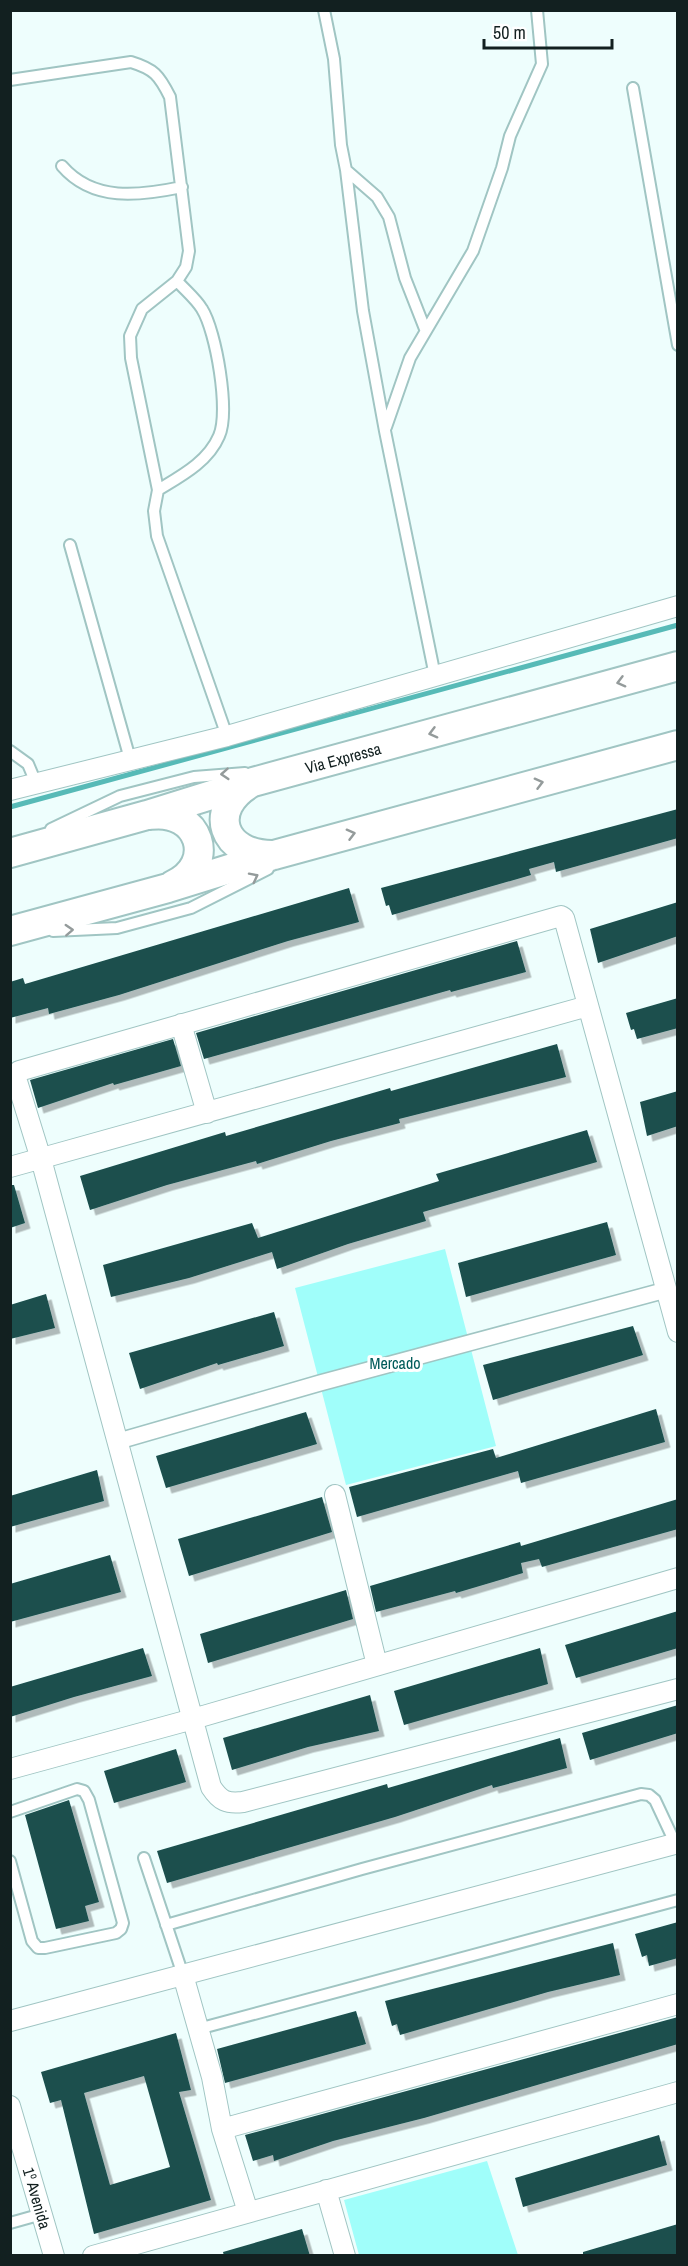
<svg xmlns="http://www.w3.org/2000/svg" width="688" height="2266" viewBox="0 0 688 2266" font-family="'Archivo Narrow',sans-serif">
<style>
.green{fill:#a0fefa}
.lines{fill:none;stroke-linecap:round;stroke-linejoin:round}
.stream{stroke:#57bab7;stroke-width:5}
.building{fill:#1a504e;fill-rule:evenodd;filter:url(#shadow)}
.service-casing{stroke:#a0c5c3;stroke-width:14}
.pedestrian-casing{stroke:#a0c5c3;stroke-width:18}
.minor-casing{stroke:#a0c5c3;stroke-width:22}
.secondary-casing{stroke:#a0c5c3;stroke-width:32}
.service{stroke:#fff;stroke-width:10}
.pedestrian{stroke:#fff;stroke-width:15}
.minor{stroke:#fff;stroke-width:20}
.secondary{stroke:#fff;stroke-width:28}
.oneway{stroke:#949b9b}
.labels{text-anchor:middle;stroke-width:6;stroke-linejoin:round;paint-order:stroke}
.street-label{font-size:16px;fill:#122020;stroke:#fff}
.park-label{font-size:16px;fill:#005b5a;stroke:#fff}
</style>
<defs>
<filter id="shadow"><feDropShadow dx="5.5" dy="5.5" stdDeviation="0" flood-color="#0004"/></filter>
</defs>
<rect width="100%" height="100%" fill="#eefefd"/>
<path class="green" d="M445,1249l51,197 -150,39 -51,-197z
M487,2161l31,94h-159l-15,-55z"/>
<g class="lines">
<path class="stream" d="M10,807l668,-182"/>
</g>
<path class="building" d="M678,809v29l-122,34 -2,-10 -25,7 2,6 -139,40 -3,-10 -3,1 -5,-18z
M349,888l10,34 -71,19 -169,54 -70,19 -1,-6 -38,10v-36l13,-4 2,6z
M678,902v34l-80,27 -8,-34z
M517,941l9,31 -75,20 -1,-2 -246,69 -8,-26z
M678,998v30l-41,11 -3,-10 -3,1 -5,-17z
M173,1039l8,27 -67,19 -1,-2 -75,25 -8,-28z
M557,1044l9,33 -167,42 1,4 -69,18 -74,23 -1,-3 -89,24 -77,25 -10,-34 145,-44 1,4 164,-48 1,3z
M678,1091v35l-31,10 -7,-34z
M587,1130l10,32 -174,50 3,9 -78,23 -71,25 -5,-17 -83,26 -78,19 -8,-32 149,-42 6,15 181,-57 -3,-7z
M10,1185h4l11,38 -15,5z
M607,1222l9,33 -150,42 -8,-34z
M46,1294l9,34 -45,11v-34z
M274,1312l10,34 -66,19 -1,-2 -77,26 -11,-36z
M633,1326l10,29 -150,45 -10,-35z
M656,1409l9,33 -144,41 -3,-12 -161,46 -8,-30 144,-38 3,9z
M306,1412l11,32 -151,44 -10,-32z
M97,1470l7,31 -94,26v-31z
M322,1497l10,35 -143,44 -11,-37z
M678,1499v30l-136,38 -3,-8 -18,4 2,10 -67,20 -1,-2 -79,21 -6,-26 150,-44 1,4z
M110,1555l11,37 -111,30v-38z
M346,1590l7,29 -145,44 -8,-29z
M678,1611v37l-102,30 -11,-33z
M143,1648l9,28 -78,21 -64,20v-30z
M540,1648l8,36 -144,41 -10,-34z
M370,1695l9,36 -71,16 -76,23 -9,-32z
M678,1705v28l-88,27 -8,-27z
M560,1738l7,30 -74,20 -1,-3 -97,32 -228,66 -10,-32 230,-67 1,4z
M176,1749l10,33 -72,21 -10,-32z
M69,1800l30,102 -14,4 4,15 -33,8 -31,-114z
M678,1922v36l-29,8 -2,-11 -5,2 -7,-23z
M613,1943l7,32 -72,17 -148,43 -3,-11 -5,2 -7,-25z
M356,2011l10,33 -141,39 -8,-34z
M678,2017v27l-254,74 -91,23 -59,20 -1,-6 -20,6 -8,-26z
M176,2033l15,57 -12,2 32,108 -117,34 -33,-134 -11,3 -9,-31zM144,2076l26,91 -60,18 -26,-92z
M659,2135l8,30 -144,42 -8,-29z
M678,2224v32h-95v-4z
M302,2229l8,27h-86l-1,-4z"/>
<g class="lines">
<g class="service-casing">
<path id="service" d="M324,10l10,49 7,86 5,25 31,27 12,20 16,61 20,51
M10,80l121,-18c23,7 28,13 39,35l19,154 -3,16 -9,14 -35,28 -12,27 1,22 27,132 -4,21 3,25 70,200
M633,88l45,257
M62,166c31,36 77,30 120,21
M346,170l17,141 22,120 50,245
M386,427l24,-69 63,-107 29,-83 8,-32 32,-72 -5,-54
M158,490c23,-14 50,-28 61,-54 11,-24 -3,-105 -17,-127 -6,-10 -17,-19 -25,-28
M70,545l60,214
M10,751l18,13 8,19
M51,829l69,-33 74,-19 51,-4
M53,931l64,-3 74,-20 77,-39
M10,1812l67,-23 7,2 5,9 34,123 -2,6 -5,4 -71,15h-7l-6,-7 -22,-80
M144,1858l39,117
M166,1925l196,-56 279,-75 8,1 6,5 22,47
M198,2029l480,-129
M10,2223l32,-9"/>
</g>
<g class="pedestrian-casing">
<path id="pedestrian" d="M119,1441l201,-58 346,-93"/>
</g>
<g class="minor-casing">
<path id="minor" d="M10,790l217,-54 451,-130
M181,1024l26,89
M10,1167l578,-161
M678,1332l-114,-414 -3,-2 -542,155 -4,4 26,84 170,628c9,14 16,17 32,15l435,-113
M335,1495l42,170
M10,1769l183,-50 485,-141
M183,1975l29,102 10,52 26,83
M10,2021l668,-178
M10,2106l44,150
M222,2129l456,-125
M326,2190l19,66
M93,2256l585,-164"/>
</g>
<g class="secondary-casing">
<path id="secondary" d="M251,783c-45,26 -29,73 23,72
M150,815c50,-7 68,49 23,70
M10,853l137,-38 106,-33 425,-116
M10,931l158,-43 106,-33 404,-110"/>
</g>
<use href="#service" class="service"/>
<use href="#pedestrian" class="pedestrian"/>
<use href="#minor" class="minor"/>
<use href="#secondary" class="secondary"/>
</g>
<defs><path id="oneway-chevron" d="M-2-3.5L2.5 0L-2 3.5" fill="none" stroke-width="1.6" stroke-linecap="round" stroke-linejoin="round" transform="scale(1.5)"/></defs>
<g class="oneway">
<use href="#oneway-chevron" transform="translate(621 682) rotate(165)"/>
<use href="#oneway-chevron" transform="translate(433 733) rotate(165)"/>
<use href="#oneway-chevron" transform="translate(225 774) rotate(176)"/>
<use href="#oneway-chevron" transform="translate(539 783) rotate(-15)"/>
<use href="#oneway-chevron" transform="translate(351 834) rotate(-15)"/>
<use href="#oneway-chevron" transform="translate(254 877) rotate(-27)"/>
<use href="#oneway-chevron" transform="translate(69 930) rotate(-3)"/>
</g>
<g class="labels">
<g class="street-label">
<text transform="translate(343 758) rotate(-15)" y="6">Via Expressa</text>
<text transform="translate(37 2198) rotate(74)" y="6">1º Avenida</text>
</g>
<g class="park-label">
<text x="395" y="1369">Mercado</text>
</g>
</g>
<rect width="688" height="2266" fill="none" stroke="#122020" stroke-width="24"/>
<path d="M484 39v9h128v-9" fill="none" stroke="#122020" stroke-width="3"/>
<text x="493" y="39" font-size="18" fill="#122020" stroke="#ffffff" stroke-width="4.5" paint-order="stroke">50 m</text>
</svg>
